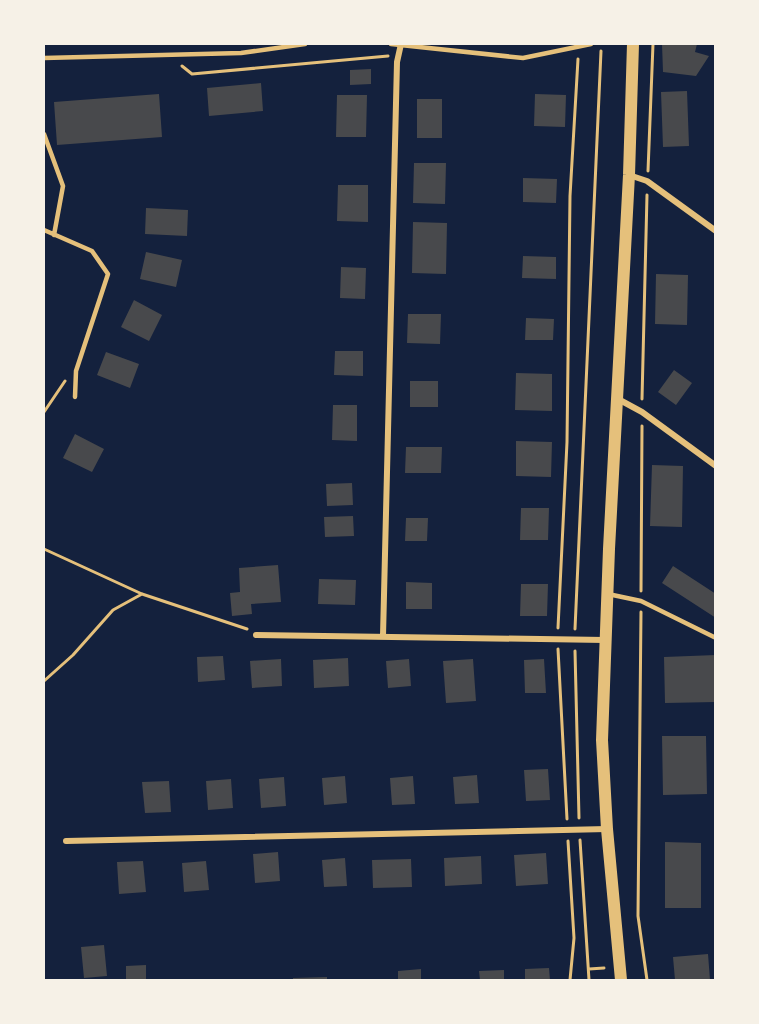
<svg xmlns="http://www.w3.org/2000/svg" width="759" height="1024" viewBox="0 0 759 1024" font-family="'Sofia Sans Condensed',sans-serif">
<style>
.building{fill:#48494c}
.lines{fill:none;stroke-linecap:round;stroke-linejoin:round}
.path{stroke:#e5c07b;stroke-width:3}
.service{stroke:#e5c07b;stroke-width:4.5}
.minor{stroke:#e5c07b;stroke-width:6}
.secondary{stroke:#e5c07b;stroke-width:12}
</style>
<rect width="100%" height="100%" fill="#14213d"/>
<path class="building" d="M662,44h35l-2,8 14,4 -13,20 -33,-4z
M371,69v15l-21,1v-15z
M261,83l2,28 -54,5 -2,-28z
M687,91l2,55 -26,1 -2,-55z
M159,94l3,43 -105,8 -3,-43z
M535,94l31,1 -1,32 -31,-1z
M337,95h30l-1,42h-30z
M417,99h25v39h-25z
M414,163h32l-1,41 -32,-1z
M523,178l34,1 -1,24 -33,-1z
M338,185h30v37l-31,-1z
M146,208l42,2 -1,26 -42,-2z
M413,222l34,1 -1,51 -34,-1z
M146,252l36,8 -6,27 -36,-8z
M523,256l33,1v22l-34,-1z
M341,267l25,1 -1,31 -25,-1z
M656,274l32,1 -1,50 -32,-1z
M134,300l28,15 -13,26 -28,-14z
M408,314h33l-1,30 -33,-1z
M526,318l28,1 -1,21h-28z
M335,351h28v25l-29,-1z
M106,352l33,12 -9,24 -33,-13z
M674,370l18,13 -16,22 -18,-13z
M516,373l36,1v37l-37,-1z
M410,381h28v26h-28z
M333,405h24v36l-25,-1z
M75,434l29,15 -12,23 -29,-14z
M516,441l36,1 -1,35 -35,-1z
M406,447h36l-1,26h-36z
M652,465l31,1 -1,61 -32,-1z
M352,483l1,22 -26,1 -1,-22z
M521,508h28l-1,32h-28z
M353,516l1,20 -29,1 -1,-20z
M406,518h22l-1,23h-22z
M278,565l3,37 -30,2 1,10 -20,2 -2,-23 10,-1 -1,-24z
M673,566l43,28v24l-54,-35z
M319,579l37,1 -1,25 -37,-1z
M406,582l26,1v26h-26z
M521,584h27l-1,32h-27z
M716,655v47l-51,1 -1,-46z
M223,656l2,24 -27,2 -1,-25z
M348,658l1,28 -35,2 -1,-28z
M281,659l1,27 -30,2 -2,-27z
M409,659l2,27 -23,2 -2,-27z
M473,659l3,42 -30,2 -3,-42z
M544,659l2,34h-21l-1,-33z
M662,736h44l1,58 -44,1z
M548,769l2,31 -24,1 -2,-31z
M477,775l2,28 -24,1 -2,-27z
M345,776l2,27 -23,2 -2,-27z
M413,776l2,28 -23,1 -2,-27z
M284,777l2,29 -25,2 -2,-29z
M231,779l2,29 -25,2 -2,-29z
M169,781l2,31 -26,1 -3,-31z
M665,842l36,1v65h-36z
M278,852l2,29 -25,2 -2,-29z
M546,853l2,31 -32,2 -2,-31z
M481,856l1,28 -37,2 -1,-28z
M345,858l2,28 -23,1 -2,-27z
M411,859l1,28 -39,1 -1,-28z
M143,861l3,31 -27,2 -2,-32z
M206,861l3,29 -25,2 -2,-29z
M104,945l3,31 -23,2 -3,-31z
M708,954l2,26h-35l-2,-23z
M146,965v15h-20v-14z
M549,968l1,12h-25v-11z
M421,969v11h-23v-9z
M504,970v10h-24l-1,-9z
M327,977v3h-34v-2z"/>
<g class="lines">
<path class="path" d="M182,66l10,8 196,-18
M648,171l5,-127
M642,399l5,-204
M44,412l21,-31
M44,549l98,45 105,35
M641,591l1,-165
M641,612l-3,304 9,64
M558,628l9,-186 3,-246 8,-137
M575,629l26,-578
M558,649l9,170
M575,651l4,167
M44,681l29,-26 40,-45 29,-16
M580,840l9,140
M568,841l6,97 -4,42
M589,969l15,-1"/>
<path class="service" d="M391,44l132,14 68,-14
M44,58l197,-5 64,-9
M44,134l19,52 -9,49
M44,230l48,21 16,23 -32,97 -1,26
M608,594l33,7 75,37"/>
<path class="minor" d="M629,175l18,6 69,50
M618,399l24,13 74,54
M256,635l349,5
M383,636l14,-574 4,-18
M66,841l541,-12"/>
<path class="secondary" d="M621,980l-14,-151 -5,-89 7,-191 20,-374 4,-131"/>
</g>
<rect width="759" height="1024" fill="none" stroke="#f6f1e7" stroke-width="90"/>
</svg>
